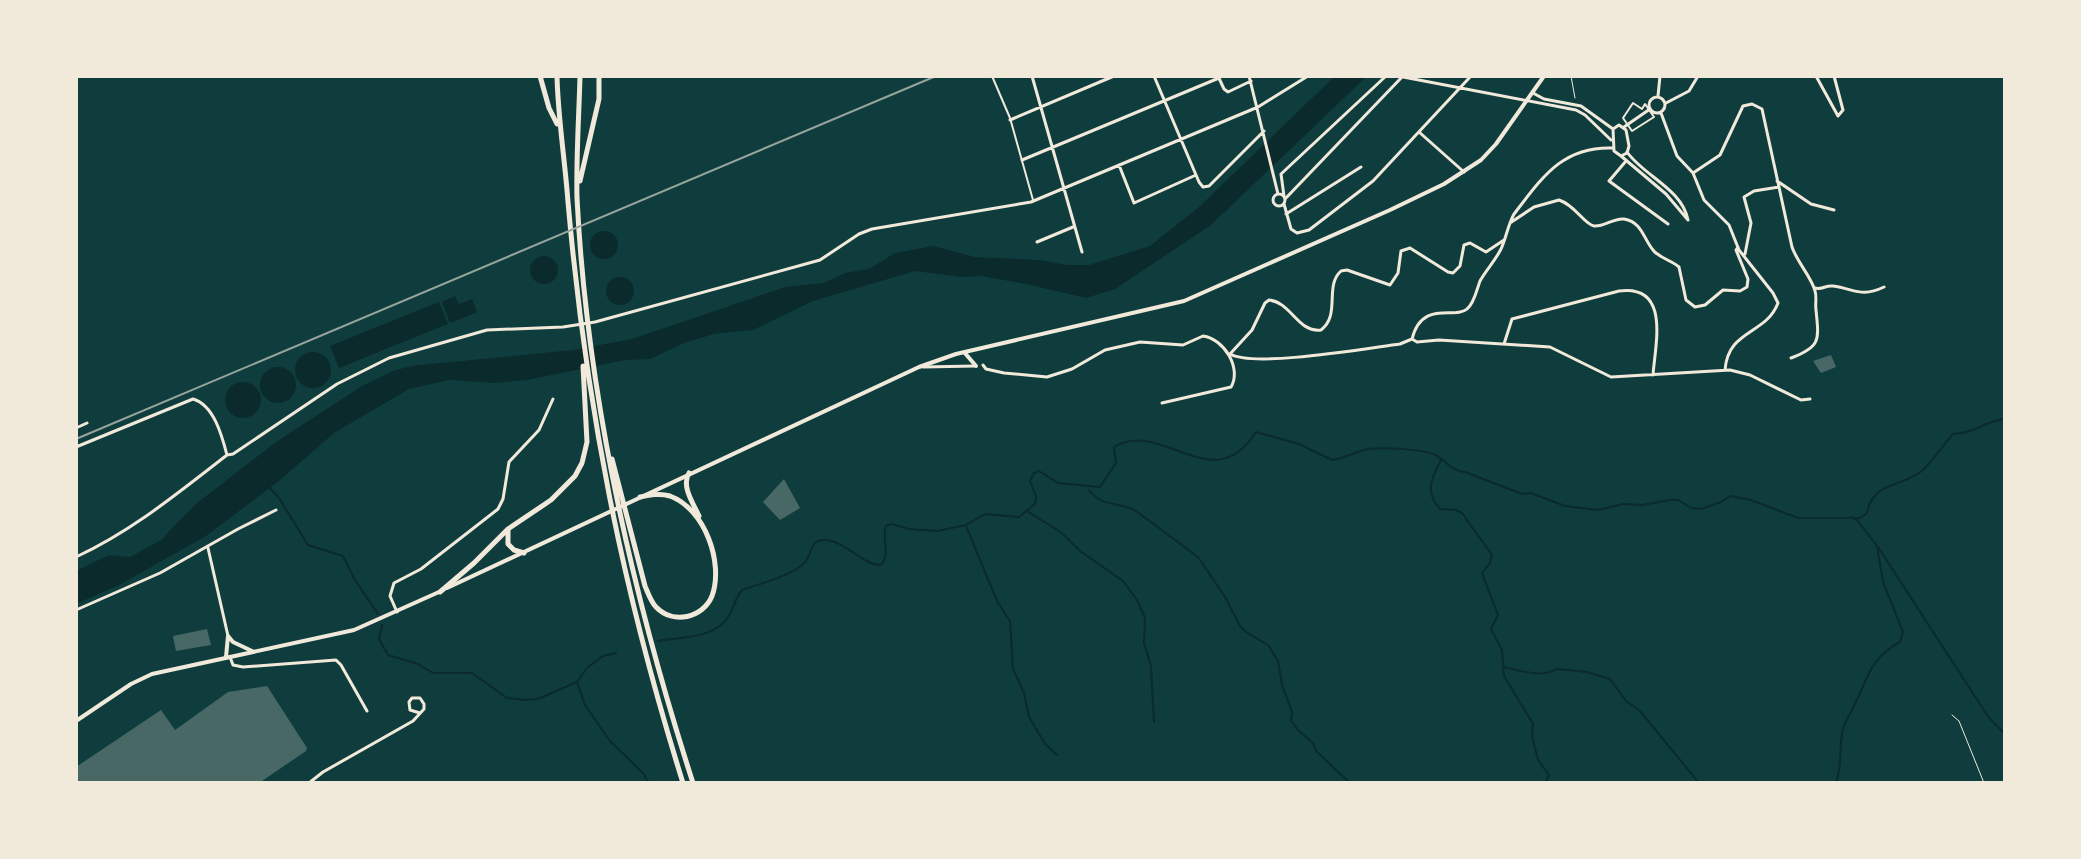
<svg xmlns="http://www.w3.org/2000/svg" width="2081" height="859" viewBox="0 0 2081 859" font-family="'Archivo Narrow',sans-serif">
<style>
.water{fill:#0a2a2b}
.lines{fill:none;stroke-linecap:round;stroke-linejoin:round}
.stream{stroke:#0a2a2b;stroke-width:2}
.building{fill:#486865}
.path{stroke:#f1e9da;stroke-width:1}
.pedestrian{stroke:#f1e9da;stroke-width:2}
.minor{stroke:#f1e9da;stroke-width:3}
.secondary{stroke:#f1e9da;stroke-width:4}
.motorway{stroke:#f1e9da;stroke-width:5}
.rail{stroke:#97a49c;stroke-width:2}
</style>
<rect width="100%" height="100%" fill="#0f3d3e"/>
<path class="water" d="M1335,76h32l-156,149 -96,64 -29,9 -60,-14 -46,-8 -18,1 -47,-6 -102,30 -60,29 -39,4 -30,9 -34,16 -25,1 -98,20 -33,3 -45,-3 -40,9 -75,44 -54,47 -74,56 -85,48 -45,20v-33l33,-16 21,2 31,-17 36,-37 79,-61 86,-56 31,-15 18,-5 162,-16 59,-11 153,-52 39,-4 21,-10 24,-4 26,-16 38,-7 42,11 64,3 28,5h22l61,-19 49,-39z
M590 245a14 14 0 1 1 28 0a14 14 0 1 1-28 0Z
M530 270a14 14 0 1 1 28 0a14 14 0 1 1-28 0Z
M606 291a14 14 0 1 1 28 0a14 14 0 1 1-28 0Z
M455,296l4,8 13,-5 5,13 -27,11 -8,-21z
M439,302l9,22 -109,44 -9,-22z
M295 370a18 18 0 1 1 36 0a18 18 0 1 1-36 0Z
M260 385a18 18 0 1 1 36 0a18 18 0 1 1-36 0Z
M225 400a18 18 0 1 1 36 0a18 18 0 1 1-36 0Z"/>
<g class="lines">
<path class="stream" d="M1441,460c-9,17 -17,32 -1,49l16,1 6,3 30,42 -2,8 -8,10 16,42 -7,14 11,21 2,26 29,48 -1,12 6,24 11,15 -4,8
M269,487l10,11 29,47 35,11 12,24 23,34
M1089,490c14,18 28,11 47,21l62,46 27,40 15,29 6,6 22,13 10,16 4,24 10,27 -1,9 8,10 14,12 3,8 34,32
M1027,511l35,22 18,18 43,30 14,19 8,18 -1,25 7,23 3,56
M966,526l31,75 13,20 3,48 11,24 5,24 16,27 12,11
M1878,547l111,171 16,16
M382,625l-3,14 9,16 30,9 15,9h39l35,25 19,2 12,-1 39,-17 10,-14 16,-12 13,-3
M658,641c23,-4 59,-2 72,-27 5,-9 5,-16 12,-24 15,-5 54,-16 63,-28 7,-8 5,-22 19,-22 21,0 38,25 57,25 10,-12 0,-26 5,-39l5,-2 18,5 28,2 29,-6 19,-11 34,3 16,-13 1,-8 -6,-15 4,-8 5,-2 19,12 42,4 16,-24 -2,-16c48,-29 99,53 142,-15l43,12 33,16c12,-1 24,-9 37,-11 12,-2 52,0 64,5 13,5 17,17 32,18l57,22 9,-1 34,13 33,4 25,-6 19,1 28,-5h8l13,8 10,1 20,-7 9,-6 21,4 47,18h62l7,-5c6,-33 37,-25 57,-44 10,-11 19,-23 29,-35 23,-1 31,-13 52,-15
M1504,667c18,4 37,11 53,2l30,3 23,7 16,22 14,10 59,72
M577,682l8,23 25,36 33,32 6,10
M1836,783c6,-17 3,-32 6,-49 1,-11 8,-19 12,-28 14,-28 16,-48 46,-64l3,-10 -20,-50 -6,-36 -20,-26 -6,-3"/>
</g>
<path class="building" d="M1831,355l5,12 -15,6 -8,-12z
M784,479l16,29 -20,12 -17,-18z
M207,629l4,16 -35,6 -3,-15z
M267,686l40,62 -1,3 -47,32h-183v-16l85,-57 14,20 53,-38z"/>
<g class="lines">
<path class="path" d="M1571,76l4,22
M1952,715l7,6 25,62"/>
<path class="pedestrian" d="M992,76l18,42 23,82
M1633,103l9,6 3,-5 9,13 -22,14 -9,-13z"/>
<path class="minor" d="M1032,76l50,176
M1154,76l45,106 4,5 6,-1 55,-55
M1218,76l6,13 4,3 23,-11
M1249,76l29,118
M1398,76l178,34 9,5 26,25
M1816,76l22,40 5,-6 -9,-34
M1533,93l11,6 37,7 32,23
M1658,96l2,-20
M1649 105a8 8 0 1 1 16 0a8 8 0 1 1-16 0Z
M1666,103l23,-12 9,-15
M1661,113l16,43 16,17 27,-18 23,-49 9,-2 10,5 30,138c5,15 20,31 23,44 2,6 0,13 1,19 3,30 5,37 -25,48
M1010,120l104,-44
M1619,125l7,5 3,16 -2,7 -6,3 -7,-5 -1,-22z
M1624,127l26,-18
M1419,132l45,40
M1627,152c17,24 55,37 61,68
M1621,156l45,38 22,26
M1022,160l197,-82
M1626,161l-17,20 59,43
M1119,165l15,38 62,-28
M1693,173l11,27 25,25 10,25 34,43 5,10c-12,32 -50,26 -53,67
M1777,181l34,23 23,6
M1273 200a6 6 0 1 1 12 0a6 6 0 1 1-12 0Z
M1284,196l-3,-22 105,-98
M1285,199l117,-122
M1284,204l7,25 6,4 12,-3 64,-49 98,-105
M1286,214l75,-47
M1510,223l24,-16 25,-7c16,5 25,24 35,26 10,1 19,-8 30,-7 18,3 19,19 29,31 6,8 18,10 26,17l7,33 9,7 10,-2 18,-15 17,1 7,-4 1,-8 -12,-29 2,-3
M1504,240l-18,12 -16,-9 -6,2 -4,21 -7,7 -5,-1 -38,-24 -9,3 -3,22 -8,12 -43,-15 -6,1c-17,15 0,44 -20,59 -23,3 -30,-28 -52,-30l-4,3 -13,27 -22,24c24,14 138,-6 170,-10l12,-5c10,-40 43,-19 55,-30 7,-5 10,-20 13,-28 6,-11 15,-20 21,-32 5,-11 7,-24 13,-35 28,-36 48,-68 99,-66
M1037,242l36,-15
M1745,254l6,-31 -7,-26 10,-6 25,-4
M1815,288c8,2 10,-3 18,-2 22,3 28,12 51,1
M1412,339l5,3 22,-2 111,7 61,30 119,-7 20,5 51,25 9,-1
M1504,344l8,-25 107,-28c52,-7 36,54 34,84
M983,365l3,4 18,4 43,4 25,-8 33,-19 35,-8 43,3 20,-9c21,3 39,32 28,51l-69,16
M923,367l52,-1
M76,428l11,-5
M76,447l117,-48c21,6 29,37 34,56
M208,548l20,88
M76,557c56,-26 102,-64 151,-102l6,-1 104,-70 52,-26 98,-28 76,-3 32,-5 225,-62 39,-26 13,-5 159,-27 227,-95 50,-31
M76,610l84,-37 78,-44 38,-19
M397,612l-7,-16 4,-13 27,-14 77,-60 5,-10 6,-37 30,-32 14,-31
M230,657l3,8 10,2 93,-7 5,5 26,46
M309,783l14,-11 90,-51 11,-12v-5l-4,-6h-8l-3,4 1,8 10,3"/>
<path class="secondary" d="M964,352l12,14
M447,588l472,-221 37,-13 228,-53 206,-91 54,-26 37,-24 15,-16 48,-68
M228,636l5,6 19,9
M226,657l2,-21
M76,721l55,-37 21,-10 202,-44 85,-38"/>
<path class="motorway" d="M540,76l9,32 8,16
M557,76c1,43 8,84 11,126 18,204 54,386 115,581
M580,76c-1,40 -4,82 -3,122 10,199 55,396 116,585
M580,181l19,-82v-23
M612,459l33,127c3,7 6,16 11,21 17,18 47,11 56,-11 12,-33 -7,-87 -42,-100 -10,-3 -20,-1 -30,1
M689,473c-8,13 4,30 10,43
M508,530v14l6,6 10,3
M440,592l34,-29 34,-34 43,-29 24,-24 7,-13 5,-21 -4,-76"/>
<path class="rail" d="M76,439l860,-363"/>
</g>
<rect width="2081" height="859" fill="none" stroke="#f1e9da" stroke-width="156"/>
</svg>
